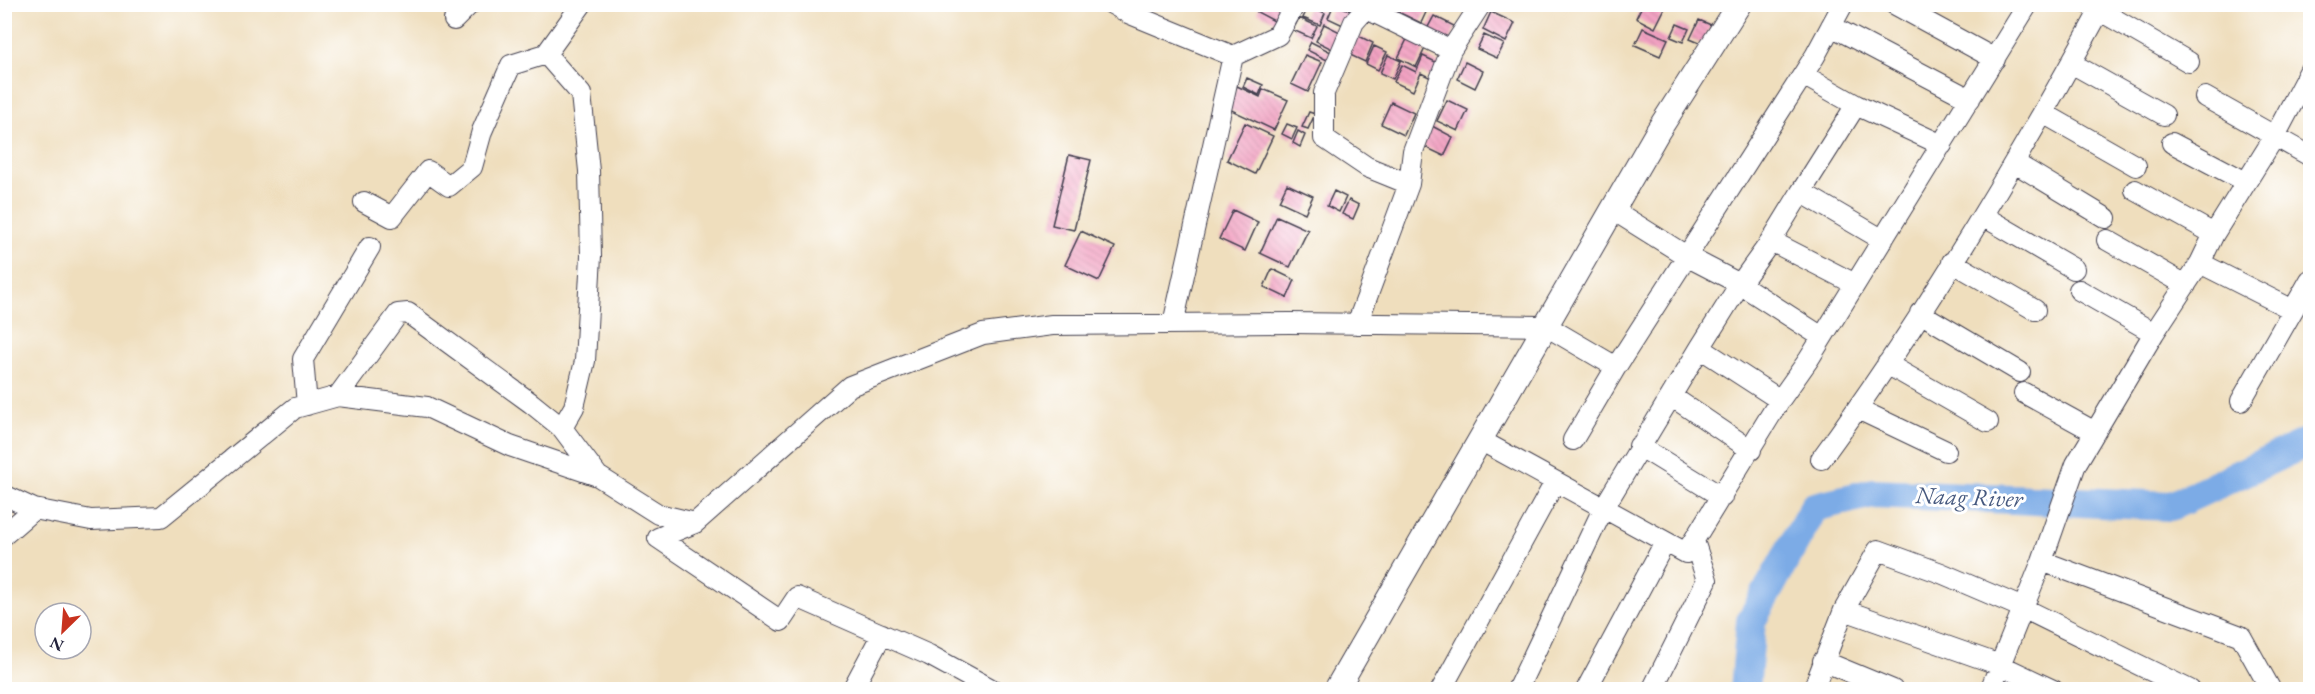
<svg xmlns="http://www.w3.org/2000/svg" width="2315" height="694" viewBox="0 0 2315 694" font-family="'EB Garamond',serif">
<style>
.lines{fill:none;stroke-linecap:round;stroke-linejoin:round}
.river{stroke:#7babe6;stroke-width:30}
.building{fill:url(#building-back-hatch)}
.minor-casing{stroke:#413e4e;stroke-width:22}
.tertiary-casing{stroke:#413e4e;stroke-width:26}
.minor{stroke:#fff;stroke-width:20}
.tertiary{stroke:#fff;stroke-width:24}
.labels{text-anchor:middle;stroke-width:6;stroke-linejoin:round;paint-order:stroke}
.water-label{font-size:24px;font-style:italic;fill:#46597f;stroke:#fff}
</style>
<defs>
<pattern id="building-back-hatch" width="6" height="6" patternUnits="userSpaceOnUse" patternTransform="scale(1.5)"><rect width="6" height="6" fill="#f3a3c3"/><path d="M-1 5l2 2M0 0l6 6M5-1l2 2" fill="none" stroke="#d08ca8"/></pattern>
</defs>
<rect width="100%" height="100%" fill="#fff"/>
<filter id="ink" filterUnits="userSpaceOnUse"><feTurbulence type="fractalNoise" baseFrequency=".0167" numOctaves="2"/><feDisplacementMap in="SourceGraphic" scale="12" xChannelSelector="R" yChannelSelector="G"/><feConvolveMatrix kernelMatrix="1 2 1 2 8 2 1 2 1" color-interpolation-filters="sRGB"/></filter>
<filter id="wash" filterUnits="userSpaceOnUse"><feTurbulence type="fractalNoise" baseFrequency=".008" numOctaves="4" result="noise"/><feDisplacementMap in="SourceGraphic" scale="24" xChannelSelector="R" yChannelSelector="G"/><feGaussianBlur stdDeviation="1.35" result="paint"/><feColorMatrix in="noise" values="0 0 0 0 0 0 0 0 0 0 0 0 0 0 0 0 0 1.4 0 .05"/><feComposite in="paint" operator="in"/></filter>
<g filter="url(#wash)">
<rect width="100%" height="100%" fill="#efdebd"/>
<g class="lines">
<path class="river" d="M1745,690l6,-69 63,-114 59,-14 298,13 139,-65"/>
</g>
<g id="blocks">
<path class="building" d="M1261,4h24l-9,18 -19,-10z
M1334,4l18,7 -7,15 -17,-8z
M1643,4h14l8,4 -10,20 -19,-10z
M1309,5l16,8 -5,12 -17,-7z
M1402,5h19l7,3 -7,15 -23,-11z
M1491,12l24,11 -9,19 -23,-12z
M1434,16l22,11 -7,14 -23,-10z
M1299,18l18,8 -6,12 -18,-8z
M1699,20l12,5 -9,19 -12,-5z
M1324,24l18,9 -8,17 -18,-9z
M1677,24l12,5 -6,13 -12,-5z
M1643,28l25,11 -8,17 -25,-11z
M1410,33l18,9 -12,25 -18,-9z
M1357,35l16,8 -8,19 -17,-8z
M1484,35l20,9 -7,14 -20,-9z
M1311,42l20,10 -4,8 -20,-10z
M1374,46l13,6 -9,18 -12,-6z
M1305,55l17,7 -14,30 -17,-8z
M1388,55l13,6 -8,18 -13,-6z
M1423,56l17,8 -7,15 -12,-6 -8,18 -19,-9 8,-17 14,7z
M1465,62l18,9 -8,17 -18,-9z
M1247,78l16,7 -4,10 -16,-8z
M1237,86l23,11 3,-8 25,11 -14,30 -47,-22z
M1447,100l21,10 -10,21 -21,-10z
M1391,102l23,11 -10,22 -23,-11z
M1309,112l6,2 -7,15 -6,-2z
M1245,123l28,13 -18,38 -28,-14z
M1287,124l10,4 -5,11 -10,-5z
M1432,126l21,11 -9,19 -21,-10z
M1298,131l7,4 -5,12 -7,-4z
M1069,155l22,5 -17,70 -22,-5z
M1287,184l26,12 -8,17 -26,-12z
M1334,191l12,6 -7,15 -12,-6z
M1349,200l10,5 -6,14 -11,-5z
M1233,210l25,12 -13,29 -26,-12z
M1277,216l31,14 -18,37 -30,-14z
M1081,231l34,16 -16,34 -34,-16z
M1272,269l23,11 -8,18 -23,-11z"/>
</g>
</g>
<g filter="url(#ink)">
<use href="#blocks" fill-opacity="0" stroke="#413e4e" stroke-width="1.5"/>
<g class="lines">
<g class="minor-casing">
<path id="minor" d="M582,4l-36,50 35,40 8,77 2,85 -6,105 -11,46 -12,21 36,48
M1112,4l16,9 6,-9
M1370,4l-16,18 -30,71v45l43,29 42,17
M1894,4l101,55
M2090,5l99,57
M1367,9l84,41 30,-46
M1128,13l105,43 45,-21 17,-31
M454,20l16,-16
M1831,26l139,73
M2071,63l93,52
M1803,75l53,30 -55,87 82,48
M2205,97l105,59
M1856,105l86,40
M2043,113l93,53
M2172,143l74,39
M2015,163l91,55
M2135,190l79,44
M364,202l28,15 36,-46 21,15 23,-19 10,-36 29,-66 35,-11
M1613,210l75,47 52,27 82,53
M1983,216l91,53
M2107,240l79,45
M1771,241l30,-49
M1952,262l83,48
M2200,263l93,47 17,-30
M2079,290l75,43
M1920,313l100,59
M1173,324l60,-268
M1357,324l52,-140 4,-33 38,-101
M1700,348l80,52
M1887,364l101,58
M2024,393l71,39
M338,396l60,-82 10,-1 123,90 31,25
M1671,396l80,54
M2241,401l52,-91
M307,405l-4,-46 67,-112
M1858,409l88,42
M1480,440l206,113 94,-153 29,-41 219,-355
M1573,440l43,-73
M1639,446l83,51
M1821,459c104,-142 195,-294 279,-449
M4,495l30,14 57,11 70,-3 134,-109 43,-12 89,11 83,39 88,30 60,38 37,9
M4,535l30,-26
M2042,561l199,75 30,54
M1844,610l156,55 53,25
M1823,661l70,29
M852,690l30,-56
M993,690l-64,-35 -132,-58 -16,24 -123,-83 37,-15 155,-137 133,-52 69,-9 238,-2 256,3 70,41 199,-311 28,-52
M1441,690l114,-208
M1517,690l86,-181 97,-161 40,-64 31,-43 84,43
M1586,690l79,-148
M1652,690l55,-110 -13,-39
M1813,690l31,-80 34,-60 63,23 82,35 167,82
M1990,690l52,-129 34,-97 78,-131 46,-70 14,-29 61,-98 35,-66"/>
</g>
<g class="tertiary-casing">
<path id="tertiary" d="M1336,690l322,-559 81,-127"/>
</g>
<use href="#minor" class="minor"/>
<use href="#tertiary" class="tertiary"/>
</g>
</g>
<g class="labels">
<g class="water-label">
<text transform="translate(1969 497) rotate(2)" y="8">Naag River</text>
</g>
</g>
<rect width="2315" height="694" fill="none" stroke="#fff" stroke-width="24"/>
<g transform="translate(63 631) rotate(205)"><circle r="28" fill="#ffffff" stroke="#a7a7b1" stroke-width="1.5"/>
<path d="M0-4.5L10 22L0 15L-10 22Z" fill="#c8321e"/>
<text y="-9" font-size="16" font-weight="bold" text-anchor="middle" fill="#22223b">N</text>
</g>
</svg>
